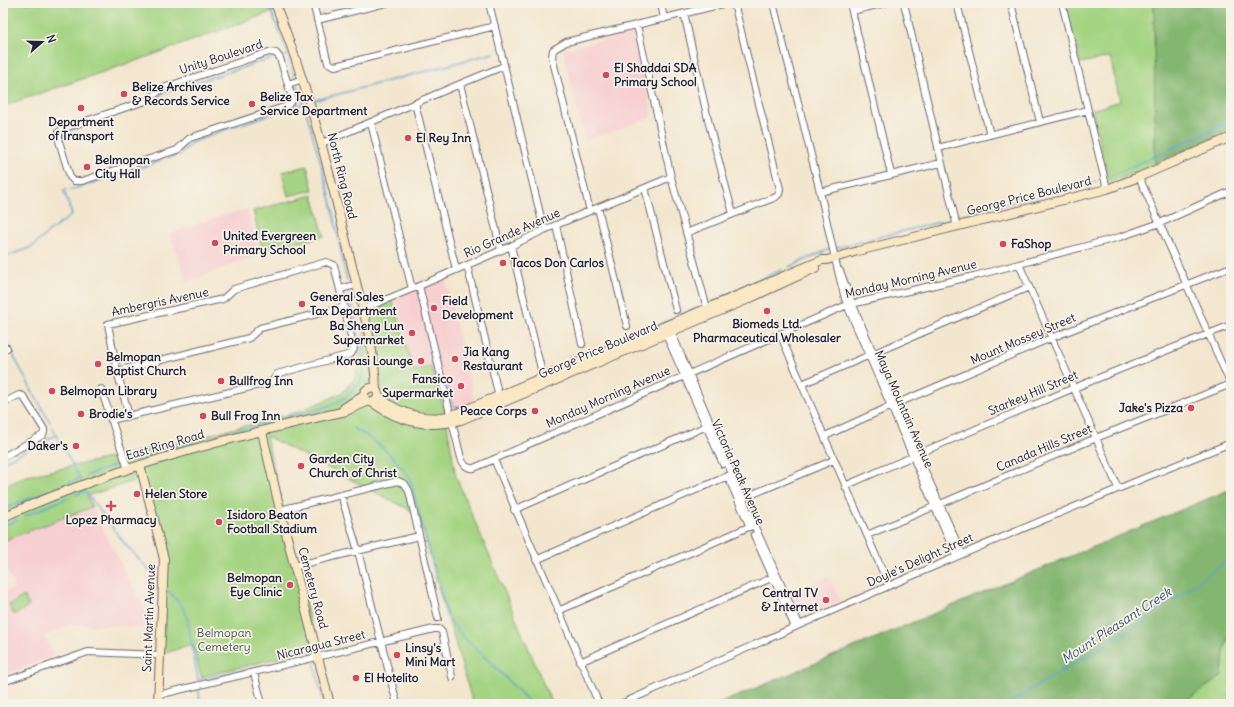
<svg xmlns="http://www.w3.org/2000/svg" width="1234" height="707" viewBox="0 0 1234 707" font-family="Delius,sans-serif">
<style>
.built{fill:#f7cfd1}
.green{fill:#a4d482;stroke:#637b5e}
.forest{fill:#83b670;stroke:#526c56}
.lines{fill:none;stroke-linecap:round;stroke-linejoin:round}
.stream{stroke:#57a4d0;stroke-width:1.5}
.street-casing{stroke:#6b676e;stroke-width:8}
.secondary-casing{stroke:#6b676e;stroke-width:10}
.street{stroke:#fff;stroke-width:6}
.secondary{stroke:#fae7c3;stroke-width:8}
.poi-dot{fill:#d1495b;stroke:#f7f3e8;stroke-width:1.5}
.labels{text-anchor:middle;stroke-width:3.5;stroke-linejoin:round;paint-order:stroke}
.street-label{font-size:12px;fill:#22223b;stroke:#f7f3e8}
.poi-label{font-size:12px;font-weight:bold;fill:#22223b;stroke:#f7f3e8;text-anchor:start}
.park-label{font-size:12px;fill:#495750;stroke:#f7f3e8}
.water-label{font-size:13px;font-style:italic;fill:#375677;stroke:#f7f3e8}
</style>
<rect width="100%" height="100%" fill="#f7f3e8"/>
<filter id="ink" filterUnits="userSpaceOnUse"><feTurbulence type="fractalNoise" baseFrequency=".025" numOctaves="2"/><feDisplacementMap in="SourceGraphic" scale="8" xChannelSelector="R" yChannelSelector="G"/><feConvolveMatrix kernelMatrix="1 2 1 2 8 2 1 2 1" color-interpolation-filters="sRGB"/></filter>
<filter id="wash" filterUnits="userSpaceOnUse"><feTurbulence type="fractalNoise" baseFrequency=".012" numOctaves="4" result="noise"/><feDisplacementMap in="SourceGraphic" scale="16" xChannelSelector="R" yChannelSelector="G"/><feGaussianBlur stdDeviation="0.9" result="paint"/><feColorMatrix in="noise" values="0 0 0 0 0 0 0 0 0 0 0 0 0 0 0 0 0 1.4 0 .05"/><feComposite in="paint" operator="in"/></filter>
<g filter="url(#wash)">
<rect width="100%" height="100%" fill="#f3e6ce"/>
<path class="built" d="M633,32l20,85 -42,15 -26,8 -22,-90z
M247,210l13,43 -73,29 -17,-48 50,-18z
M444,275l31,128 -30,9 -14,-45 -17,4 -20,-76z
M92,507l59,116 3,2 -1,3 -78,-4 -31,12 11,20 -52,20v-83l11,-6 -11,-27v-19z
M829,576l11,25 -39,17 -11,-25z"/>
<path class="green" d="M3,3h272l-1,8 -130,47 -141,48z
M1065,3h89l1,161 -46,19 -17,-73 28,-9 -10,-44 -30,6z
M307,166l6,24 -25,6 -6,-24z
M313,195l11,41 -61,16 -10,-41z
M392,299l22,72 17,-4 14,45 11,65 96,227h-79l-55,-190 -152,-78 52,220 -5,2 -3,-8 -109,27 -8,-33 -30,10 3,-94 -23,-82 -56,18 5,11 -89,34v-53l20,-11 159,-35 116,-30 44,-19 14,-16 12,-66z
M24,596l5,10 -15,9 -5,-10z
M1231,630v74h-50l41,-28 2,-26z"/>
<path class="forest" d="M1154,3h77v127l-76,34z
M1231,489v141l-7,20 -2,26 -41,28h-463z"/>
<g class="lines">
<path class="stream" d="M268,3l20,51 6,23
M282,56h6
M297,85l9,26 25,89 16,82
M316,100l178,-47
M67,132l84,-29 13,-11 109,-34
M168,158l12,-4 11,-11 38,-15 74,-24
M1111,176l120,-55
M70,190l90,-29
M956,217l140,-36
M835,248l113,-28
M7,256l25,-9 18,-16 22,-16 -8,-24 2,-1
M789,267l41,-18
M710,302l72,-32
M660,324l35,-15
M3,336l5,9
M10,349l20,38
M447,385l4,17 3,4 7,1
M31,389l19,33
M275,420c26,-7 66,-11 83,-35 5,-6 6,-16 7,-24l-16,-71
M52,427l29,54
M353,428c25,13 40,27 57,50l36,137 17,22 28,26 40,41
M202,441l64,-18
M160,452l38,-10
M143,458l12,-4
M132,461l6,-2
M3,462l53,-27
M85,476l34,-12
M56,488l24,-10
M75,495l10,-4 40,53 34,37
M3,509l45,-18
M25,516l42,-18
M3,526l14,-6
M167,590l15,16 5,11 11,63 53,-11
M314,662l10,42
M255,668l57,-13
M199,690l1,14
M1007,704l136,-82 88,-64"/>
</g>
</g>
<g filter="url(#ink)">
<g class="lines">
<g class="street-casing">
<path id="street" d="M313,3l15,60 7,3 160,-40
M489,3l55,227
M661,3l3,16
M773,3c16,63 32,126 47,189 9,38 16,76 27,113l109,251
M850,3l41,171
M904,3l53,224
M957,3l33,132
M1011,3l29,119
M1062,3l45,186
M277,6l11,-3
M852,11l33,-8
M684,13l25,111 24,90
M317,20l69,-17
M637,25l34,152 37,135
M269,52l7,1 4,5 12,40v3l-5,5 -97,32 -13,12 -95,31h-8l-4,-4 -11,-36v-9l3,-3 86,-29 15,-12z
M288,84l15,-5
M460,84l41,166
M415,103l41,166
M371,123l41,166
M322,143l138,-59 44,-18
M938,148l150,-38
M1139,177l92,208
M645,188l31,122
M820,192l121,-29
M598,208l29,118
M590,211l-38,-154 1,-7 13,-8 161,-39
M556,225l26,119
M686,233l90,-36 3,-3 1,-5 -46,-186
M511,246l32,131
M1019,264l99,224
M467,265l32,132
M840,271l12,32 43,101 67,150
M419,286l42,172c3,7 6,11 13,10l373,-163 131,-30 142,-38 40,-14 71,-32
M340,289l16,-4
M363,309l56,-23 92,-40 33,-16 127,-53
M670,329l84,196 45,99
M664,330l59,134
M780,334l109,252
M3,350l4,-2
M117,371l132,-33 11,-10 85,-21
M802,384l227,-97
M101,389l27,80
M3,403l16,-8 4,1 21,33v3l-1,3 -40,22
M111,420l161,-38 5,-8 74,-20 3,-5 -20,-84 -8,-3 -92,27 -11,10 -115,25 9,47 12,45
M825,436l66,-30 160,-68 180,-71
M494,459l105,245
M728,477l22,50
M845,486c128,-57 256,-110 386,-161
M341,495l17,56 39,153
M741,499l93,-39
M280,510l118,-29 7,3 4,7 29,127
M514,510l195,-85
M754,535l41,92
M867,535l229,-97 135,-54
M536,560l194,-85
M295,566l124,-30
M558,611l195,-86
M580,662l196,-86
M254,673l8,31
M3,682l85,-30 71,3
M158,695l276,-66h5l3,3 10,45
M621,704c202,-90 404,-179 610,-261"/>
</g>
<g class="secondary-casing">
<path id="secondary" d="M275,3c34,85 55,171 76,259 10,42 24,85 25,128
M364 395a7 7 0 1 1 14 0a7 7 0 1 1-14 0Z
M378,395c14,16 43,25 64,22 6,-1 12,-3 18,-5l362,-152h5l31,-9 249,-62 32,-12 92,-40
M373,403c26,19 57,26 88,17l283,-119 71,-33
M344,408l19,-13
M262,432l18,78 50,194
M140,465l24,94 -6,145
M3,517c110,-49 226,-80 343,-106l21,-9"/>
</g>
<use href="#street" class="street"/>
<use href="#secondary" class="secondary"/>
</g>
</g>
<g class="poi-dot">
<circle cx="606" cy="75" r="4"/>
<circle cx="124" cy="94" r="4"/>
<circle cx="252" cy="104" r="4"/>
<circle cx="81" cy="108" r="4"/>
<circle cx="408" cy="138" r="4"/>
<circle cx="87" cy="167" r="4"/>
<circle cx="215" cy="243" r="4"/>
<circle cx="1003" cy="244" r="4"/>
<circle cx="503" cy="263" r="4"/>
<circle cx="302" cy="304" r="4"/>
<circle cx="434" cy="308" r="4"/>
<circle cx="767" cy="311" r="4"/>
<circle cx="412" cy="333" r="4"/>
<circle cx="455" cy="359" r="4"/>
<circle cx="421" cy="361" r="4"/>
<circle cx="98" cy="364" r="4"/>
<circle cx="221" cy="381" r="4"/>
<circle cx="461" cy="386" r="4"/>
<circle cx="52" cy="391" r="4"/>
<circle cx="1191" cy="408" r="4"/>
<circle cx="535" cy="411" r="4"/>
<circle cx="81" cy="414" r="4"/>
<circle cx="203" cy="416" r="4"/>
<circle cx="76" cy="446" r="4"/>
<circle cx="301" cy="466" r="4"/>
<circle cx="137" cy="494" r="4"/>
<path d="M109 500h4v4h4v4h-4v4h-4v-4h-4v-4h4z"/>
<circle cx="219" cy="522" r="4"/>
<circle cx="290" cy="585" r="4"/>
<circle cx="826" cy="600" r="4"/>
<circle cx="397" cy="655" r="4"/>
<circle cx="356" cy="678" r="4"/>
</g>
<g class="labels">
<g class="street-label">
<text transform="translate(221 57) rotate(-18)" y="4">Unity Boulevard</text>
<text transform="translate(342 176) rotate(76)" y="4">North Ring Road</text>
<text transform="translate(1029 196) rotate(-14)" y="4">George Price Boulevard</text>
<text transform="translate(512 233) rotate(-24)" y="4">Rio Grande Avenue</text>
<text transform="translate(911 279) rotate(-13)" y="4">Monday Morning Avenue</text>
<text transform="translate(160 302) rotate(-12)" y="4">Ambergris Avenue</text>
<text transform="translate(1023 339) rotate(-23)" y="4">Mount Mossey Street</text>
<text transform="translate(598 350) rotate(-23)" y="4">George Price Boulevard</text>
<text transform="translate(1033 393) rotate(-23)" y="4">Starkey Hill Street</text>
<text transform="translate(608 397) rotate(-24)" y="4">Monday Morning Avenue</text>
<text transform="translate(904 409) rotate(66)" y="4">Maya Mountain Avenue</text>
<text transform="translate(165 445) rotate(-16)" y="4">East Ring Road</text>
<text transform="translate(1044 448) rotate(-23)" y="4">Canada Hills Street</text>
<text transform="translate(738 472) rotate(66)" y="4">Victoria Peak Avenue</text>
<text transform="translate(920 560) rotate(-24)" y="4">Doyle's Delight Street</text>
<text transform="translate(313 588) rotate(75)" y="4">Cemetery Road</text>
<text transform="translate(149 618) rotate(-88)" y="4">Saint Martin Avenue</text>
<text transform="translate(321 645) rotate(-14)" y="4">Nicaragua Street</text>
</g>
<g class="poi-label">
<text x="614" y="72">El Shaddai SDA<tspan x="614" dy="14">Primary School</tspan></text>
<text x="132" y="91">Belize Archives<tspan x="132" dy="14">&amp; Records Service</tspan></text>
<text x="260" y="101">Belize Tax<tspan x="260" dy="14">Service Department</tspan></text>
<text x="81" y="126" text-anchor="middle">Department<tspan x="81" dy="14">of Transport</tspan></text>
<text x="416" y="142">El Rey Inn</text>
<text x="95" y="164">Belmopan<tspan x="95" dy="14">City Hall</tspan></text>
<text x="223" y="240">United Evergreen<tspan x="223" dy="14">Primary School</tspan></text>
<text x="1011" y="248">FaShop</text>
<text x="511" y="267">Tacos Don Carlos</text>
<text x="310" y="301">General Sales<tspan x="310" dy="14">Tax Department</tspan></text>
<text x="442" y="305">Field<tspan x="442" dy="14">Development</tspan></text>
<text x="767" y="328" text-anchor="middle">Biomeds Ltd.<tspan x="767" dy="14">Pharmaceutical Wholesaler</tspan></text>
<text x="404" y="330" text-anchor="end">Ba Sheng Lun<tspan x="404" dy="14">Supermarket</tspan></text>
<text x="463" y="356">Jia Kang<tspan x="463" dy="14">Restaurant</tspan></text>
<text x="106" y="361">Belmopan<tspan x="106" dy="14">Baptist Church</tspan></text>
<text x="413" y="365" text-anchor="end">Korasi Lounge</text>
<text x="453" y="383" text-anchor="end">Fansico<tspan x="453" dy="14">Supermarket</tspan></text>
<text x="229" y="385">Bullfrog Inn</text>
<text x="60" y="395">Belmopan Library</text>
<text x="1183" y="412" text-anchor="end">Jake's Pizza</text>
<text x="527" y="415" text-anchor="end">Peace Corps</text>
<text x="89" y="418">Brodie's</text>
<text x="211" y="420">Bull Frog Inn</text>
<text x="68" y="450" text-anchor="end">Daker's</text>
<text x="309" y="463">Garden City<tspan x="309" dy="14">Church of Christ</tspan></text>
<text x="145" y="498">Helen Store</text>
<text x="227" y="519">Isidoro Beaton<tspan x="227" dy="14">Football Stadium</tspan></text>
<text x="111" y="524" text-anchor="middle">Lopez Pharmacy</text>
<text x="282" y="582" text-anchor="end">Belmopan<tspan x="282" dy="14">Eye Clinic</tspan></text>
<text x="818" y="597" text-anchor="end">Central TV<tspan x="818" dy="14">&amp; Internet</tspan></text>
<text x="405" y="652">Linsy's<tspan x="405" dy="14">Mini Mart</tspan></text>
<text x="364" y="682">El Hotelito</text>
</g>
<g class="park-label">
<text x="224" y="637">Belmopan<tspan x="224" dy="14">Cemetery</tspan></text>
</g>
<g class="water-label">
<text transform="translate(1116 625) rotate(-33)" y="5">Mount Pleasant Creek</text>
</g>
</g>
<rect width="1234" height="707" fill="none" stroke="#f7f3e8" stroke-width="16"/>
<g transform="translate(42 42) rotate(70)" stroke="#f7f3e8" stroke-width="3" paint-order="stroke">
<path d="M0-3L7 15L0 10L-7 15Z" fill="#22223b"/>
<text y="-6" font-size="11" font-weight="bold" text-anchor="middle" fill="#22223b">N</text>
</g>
</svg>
